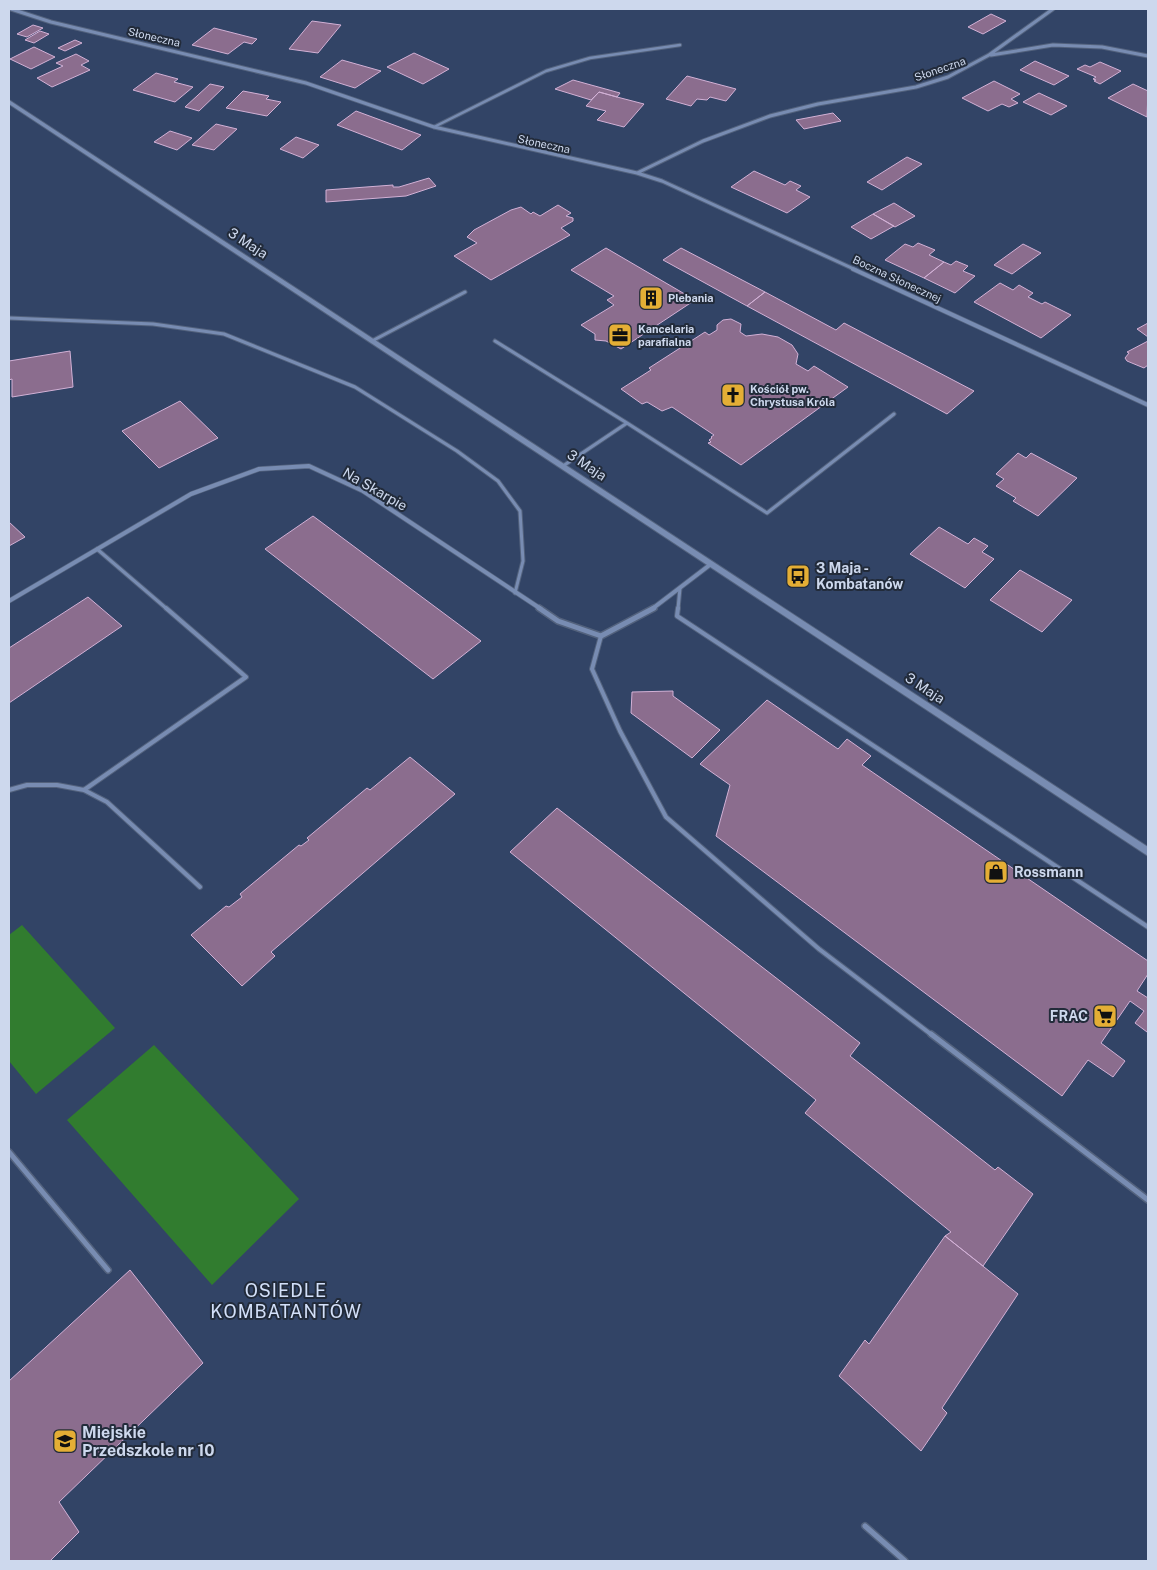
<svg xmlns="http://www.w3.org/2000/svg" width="1157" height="1570" viewBox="0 0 1157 1570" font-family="'Public Sans',sans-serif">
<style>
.green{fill:#317c2f}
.building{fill:#8b6d8e;stroke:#d2b1d6}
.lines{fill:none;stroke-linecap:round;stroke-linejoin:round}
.service-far3-casing{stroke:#53627d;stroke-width:4.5}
.service-far2-casing{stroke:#53627d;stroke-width:5}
.service-far1-casing{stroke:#53627d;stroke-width:6}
.service-casing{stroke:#53627d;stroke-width:8}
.minor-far2-casing{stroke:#53627d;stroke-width:5}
.minor-far1-casing{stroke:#53627d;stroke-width:5.5}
.minor-casing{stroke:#53627d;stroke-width:8}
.tertiary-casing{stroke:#53627d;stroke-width:2}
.service-far3{stroke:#788cb2;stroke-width:2.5}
.service-far2{stroke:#788cb2;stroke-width:3}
.service-far1{stroke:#788cb2;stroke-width:4}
.service{stroke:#788cb2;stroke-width:5}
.minor-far2{stroke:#788cb2;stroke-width:3}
.minor-far1{stroke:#788cb2;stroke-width:4}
.minor{stroke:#788cb2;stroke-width:5}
.tertiary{fill:#788cb2;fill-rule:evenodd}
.labels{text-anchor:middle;stroke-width:4;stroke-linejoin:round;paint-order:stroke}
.far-street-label{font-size:11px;fill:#cdd8ed;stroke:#222b3a}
.far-poi-label{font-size:11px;font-weight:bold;fill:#cdd8ed;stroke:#222b3a;text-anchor:start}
.street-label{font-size:14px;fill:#cdd8ed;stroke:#222b3a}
.poi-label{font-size:14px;font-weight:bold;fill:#cdd8ed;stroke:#222b3a;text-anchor:start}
.near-poi-label{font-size:16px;font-weight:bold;fill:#cdd8ed;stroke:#222b3a;text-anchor:start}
.near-neighbourhood-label{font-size:18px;letter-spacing:1px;fill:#d3e0f9;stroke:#222b3a}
</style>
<rect width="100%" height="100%" fill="#324466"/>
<path class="green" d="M22,925l93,103 -79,66 -27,-33v-126z
M154,1045l145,154 -87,86 -145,-165z"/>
<path class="building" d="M991,14l15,7 -23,13 -15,-7z
M312,21l29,4 -23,28 -29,-4z
M33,25l10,3 -16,9 -10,-3z
M214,28l43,11 -5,5 -8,-2 -16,12 -36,-9z
M40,31l9,3 -15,9 -9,-3z
M75,40l7,3 -17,8 -7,-3z
M34,47l21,10 -24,12 -21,-10z
M414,53l35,16 -26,15 -36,-17z
M76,54l13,7 -8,4 9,5 -38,17 -15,-9 26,-12 -7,-3z
M342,60l39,11 -26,17 -35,-11z
M1035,61l34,15 -15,9 -34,-15z
M1100,62l21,9 -21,13 -6,-3 2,-1 -3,-1 3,-2 -19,-8 8,-4 5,2z
M156,73l22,6 -4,3 19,5 -18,15 -42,-12z
M687,76l49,13 -10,12 -16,-4 -3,3 -10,-1 -6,7 -25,-7z
M573,80l47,13 -3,4 -18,-5 -8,8 -36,-11z
M994,81l26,13 -9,5 7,4 -9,4 -7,-3 -14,7 -26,-13z
M210,84l14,3 -25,24 -14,-4z
M1133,84l15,7 -1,26 -39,-19z
M243,91l26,5 -3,3 15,3 -14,14 -41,-8z
M599,92l18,5 27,7 -20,23 -27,-7 9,-9 -20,-5z
M1039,93l28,13 -16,9 -28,-13z
M356,111l65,24 -19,15 -65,-25z
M833,113l8,8 -37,8 -8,-9z
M216,124l21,5 -23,21 -22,-5z
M170,131l22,7 -15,12 -23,-8z
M296,137l23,8 -16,13 -23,-9z
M907,157l15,7 -40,26 -15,-8z
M754,171l31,14 5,-4 11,5 -5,4 14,7 -23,16 -56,-26z
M429,178l7,8 -30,10 -80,6v-12l67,-5v2h6z
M894,203l21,13 -20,11 -22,-13z
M558,205l13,8 -5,3 7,2v3l-12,7 9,7 -79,45 -37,-24 23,-13 -10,-6 7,-7 37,-20 10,-3 10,7 2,-2 7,4z
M873,214l21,12 -23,13 -20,-12z
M918,243l17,7 -6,5 15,7 -20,16 -39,-18 20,-16 8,3z
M1023,244l18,9 -29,21 -18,-9z
M606,248l89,52 -74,49 -15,-8 -11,-1v-6l-14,-9 33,-20 -7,-5 7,-4 -43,-26z
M681,248l84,44 -18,14 -84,-46z
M956,261l12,5 -5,5 12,5 -20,17 -31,-15 20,-16 7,3z
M1000,283l13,7 6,-5 14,8 -5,4 14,7 3,-2 26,13 -30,23 -67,-36z
M765,292l71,38 8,-7 130,68 -27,23 -200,-108z
M731,319l10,5 -1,8 6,4 16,-2 16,3 14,8 6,9 -2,10 12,7 6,-5 34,21 -107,78 -33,-22 3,-1 -2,-2 3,-2 -1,-1 3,-2 -42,-28 -10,4 -15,-9 -5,2 -21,-15 30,-19 -2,-2 56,-36 4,3 8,-5v-5l6,-5z
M1148,323v14l-11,-8z
M1148,341v24l-4,3 -17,-7 -2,-3 4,-5 -2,-1z
M70,351l3,36 -61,10v-18l-3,1v-19z
M180,401l38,37 -59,30 -37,-37z
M1018,453l8,5 5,-5 46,25 -39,38 -25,-15 3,-3 -20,-12 8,-7 -8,-5z
M313,516l168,125 -48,38 -168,-130z
M9,522l16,15 -16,9z
M939,527l29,17 6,-6 14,8 -6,6 12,7 -29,29 -55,-34z
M1020,570l52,30 -30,32 -52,-32z
M88,597l34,29 -113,77v-55z
M673,691v5l47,34 -28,28 -61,-45 1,-21z
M767,700l71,49 9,-10 24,17 -9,9 286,196v13l-11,17 11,7v33l-1,1 -12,-9 9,-12 -14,-10 -29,42 24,18 -12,16 -25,-17 -26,36 -346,-260 14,-51 -30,-21z
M410,757l45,37 -184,158 4,4 -33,30 -51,-51 35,-29 3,1 13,-10 -2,-3 59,-49 2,1 8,-6 -2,-2 60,-50 3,2z
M557,808l303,235 -10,13 145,114 3,-3 35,27 -50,72 -38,-30 6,-4 -146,-119 11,-13 -306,-248z
M945,1236l73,58 -76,114 5,5 -26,38 -82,-75 26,-36 4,4z
M130,1270l73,93 -144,139 20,30 -29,29h-41v-180z"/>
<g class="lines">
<g class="service-far3-casing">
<path id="service-far3" d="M434,127l112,-56 44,-13 90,-13"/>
</g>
<g class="service-far2-casing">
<path id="service-far2" d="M9,318l144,6 71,10 131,53 102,64 41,30 22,30 3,50 -8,32
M372,341l93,-49
M495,341l132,82 -64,43
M627,423l140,90 127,-99
M97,549l70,60
M678,609l2,-21"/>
</g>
<g class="service-far1-casing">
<path id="service-far1" d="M678,608l-1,8 471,311
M601,636l-9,33 28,62 46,86 153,132 113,86
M9,790l18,-5h30l27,5 23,12 93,85
M84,790l162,-113 -80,-69"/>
</g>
<g class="service-casing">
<path id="service" d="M931,1034l217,166
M9,1152l99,118
M865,1526l40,35"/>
</g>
<g class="minor-far2-casing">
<path id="minor-far2" d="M11,9l40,13 255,61 128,44 203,46 66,-32 67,-25 48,-12 98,-17 32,-10 41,-22 64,-46
M991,55l62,-10 49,2 46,9
M637,173l25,8 194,89"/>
</g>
<g class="minor-far1-casing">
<path id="minor-far1" d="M853,269l295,136
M9,601l182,-107 68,-25 50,-3 54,25 178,118
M652,609l59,-45"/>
</g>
<g class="minor-casing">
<path id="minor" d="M539,608l19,13 43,15 53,-28"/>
</g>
<g class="tertiary-casing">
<path id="tertiary" d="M9,100l1139,747v9l-1139,-752z"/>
</g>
<use href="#service-far3" class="service-far3"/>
<use href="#service-far2" class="service-far2"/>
<use href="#service-far1" class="service-far1"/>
<use href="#service" class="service"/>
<use href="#minor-far2" class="minor-far2"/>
<use href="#minor-far1" class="minor-far1"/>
<use href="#minor" class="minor"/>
<use href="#tertiary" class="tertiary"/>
</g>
<defs>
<g id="building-square" transform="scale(1.25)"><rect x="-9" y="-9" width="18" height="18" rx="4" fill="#e4ae35" stroke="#222b3a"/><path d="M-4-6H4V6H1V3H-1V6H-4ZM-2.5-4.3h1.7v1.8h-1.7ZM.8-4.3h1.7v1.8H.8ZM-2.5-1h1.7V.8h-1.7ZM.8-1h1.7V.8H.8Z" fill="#111"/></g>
<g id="office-square" transform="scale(1.25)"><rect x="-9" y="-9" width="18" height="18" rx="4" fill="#e4ae35" stroke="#222b3a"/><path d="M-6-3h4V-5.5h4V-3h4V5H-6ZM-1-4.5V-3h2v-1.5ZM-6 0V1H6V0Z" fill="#111"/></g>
<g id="church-square" transform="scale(1.25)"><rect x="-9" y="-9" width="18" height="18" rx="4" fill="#e4ae35" stroke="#222b3a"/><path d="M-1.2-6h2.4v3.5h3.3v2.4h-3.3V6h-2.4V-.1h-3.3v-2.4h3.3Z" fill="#111"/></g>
<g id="bus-square" transform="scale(1.25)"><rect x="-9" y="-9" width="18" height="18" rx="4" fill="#e4ae35" stroke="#222b3a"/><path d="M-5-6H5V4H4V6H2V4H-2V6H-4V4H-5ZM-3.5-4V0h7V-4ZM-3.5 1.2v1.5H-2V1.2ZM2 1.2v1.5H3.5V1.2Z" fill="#111"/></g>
<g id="shop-square" transform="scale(1.25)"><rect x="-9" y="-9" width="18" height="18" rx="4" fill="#e4ae35" stroke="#222b3a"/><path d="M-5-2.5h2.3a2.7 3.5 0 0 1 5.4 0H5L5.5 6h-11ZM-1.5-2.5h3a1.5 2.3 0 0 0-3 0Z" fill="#111"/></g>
<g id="supermarket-square" transform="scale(1.25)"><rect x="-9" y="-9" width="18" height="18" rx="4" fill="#e4ae35" stroke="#222b3a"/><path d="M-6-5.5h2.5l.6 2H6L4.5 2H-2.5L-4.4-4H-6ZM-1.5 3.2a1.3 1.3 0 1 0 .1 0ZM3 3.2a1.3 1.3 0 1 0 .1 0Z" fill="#111"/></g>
<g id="school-square" transform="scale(1.25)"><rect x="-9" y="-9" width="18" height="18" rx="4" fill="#e4ae35" stroke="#222b3a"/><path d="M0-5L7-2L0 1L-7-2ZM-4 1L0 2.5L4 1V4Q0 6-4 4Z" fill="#111"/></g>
</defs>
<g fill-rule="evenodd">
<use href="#building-square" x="651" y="298"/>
<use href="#office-square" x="620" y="335"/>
<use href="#church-square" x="733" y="395"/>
<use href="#bus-square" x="798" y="576"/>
<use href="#shop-square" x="996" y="872"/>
<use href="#supermarket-square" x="1105" y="1016"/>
<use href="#school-square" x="65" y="1441"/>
</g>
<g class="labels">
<g class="far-street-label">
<text transform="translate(154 37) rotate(13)" y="4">Słoneczna</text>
<text transform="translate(940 69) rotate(-19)" y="4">Słoneczna</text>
<text transform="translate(544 144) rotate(12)" y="4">Słoneczna</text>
<text transform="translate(897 279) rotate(25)" y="4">Boczna Słonecznej</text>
</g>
<g class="far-poi-label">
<text x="668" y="302">Plebania</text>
<text x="638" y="333">Kancelaria<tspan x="638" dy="13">parafialna</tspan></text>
<text x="750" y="393">Kościół pw.<tspan x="750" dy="13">Chrystusa Króla</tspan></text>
</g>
<g class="street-label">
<text transform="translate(248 243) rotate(33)" y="5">3 Maja</text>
<text transform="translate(587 465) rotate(34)" y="5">3 Maja</text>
<text transform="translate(375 489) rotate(30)" y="5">Na Skarpie</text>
<text transform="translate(925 688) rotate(33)" y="5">3 Maja</text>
</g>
<g class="poi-label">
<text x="816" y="573">3 Maja -<tspan x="816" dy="16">Kombatanów</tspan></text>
<text x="1014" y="877">Rossmann</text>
<text x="1088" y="1021" text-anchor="end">FRAC</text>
</g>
<g class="near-poi-label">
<text x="82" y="1438">Miejskie<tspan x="82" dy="18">Przedszkole nr 10</tspan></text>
</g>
<g class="near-neighbourhood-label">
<text x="286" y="1297">OSIEDLE<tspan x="286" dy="21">KOMBATANTÓW</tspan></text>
</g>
</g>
<rect width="1157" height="1570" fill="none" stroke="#cdd8ed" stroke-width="20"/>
</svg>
